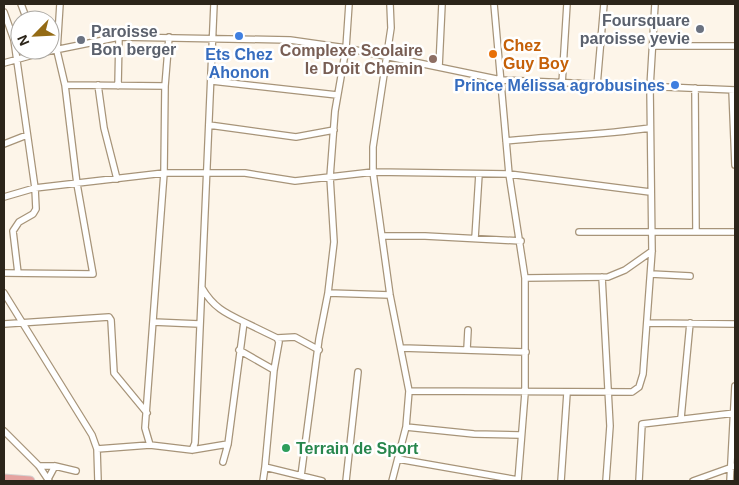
<svg xmlns="http://www.w3.org/2000/svg" width="739" height="485" viewBox="0 0 739 485" font-family="Arial,sans-serif">
<style>
.lines{fill:none;stroke-linecap:round;stroke-linejoin:round}
.street-casing{stroke:#a79479;stroke-width:8}
.primary-casing{stroke:#d5d3d1;stroke-width:11}
.street{stroke:#fff;stroke-width:5.5}
.primary{stroke:#e5a3a0;stroke-width:9}
.worship-dot{fill:#6b7280;stroke:#fff;stroke-width:2}
.shop-dot{fill:#3f7fe0;stroke:#fff;stroke-width:2}
.food-dot{fill:#e8710a;stroke:#fff;stroke-width:2}
.education-dot{fill:#8d6e63;stroke:#fff;stroke-width:2}
.leisure-dot{fill:#2e9e5b;stroke:#fff;stroke-width:2}
.labels{text-anchor:middle;stroke-width:5;stroke-linejoin:round;paint-order:stroke}
.worship-label{font-size:16px;font-weight:bold;fill:#5b616d;stroke:#fff;text-anchor:end}
.food-label{font-size:16px;font-weight:bold;fill:#c56008;stroke:#fff;text-anchor:start}
.education-label{font-size:16px;font-weight:bold;fill:#785e54;stroke:#fff;text-anchor:end}
.shop-label{font-size:16px;font-weight:bold;fill:#366cbe;stroke:#fff}
.leisure-label{font-size:16px;font-weight:bold;fill:#27864d;stroke:#fff;text-anchor:start}
</style>
<rect width="100%" height="100%" fill="#fdf5e9"/>
<g class="lines">
<g class="street-casing">
<path id="street" d="M21,4l6,16
M390,4l1,24 -18,119v25l17,123 19,96 -3,36 -14,54
M494,4l15,170 16,104v115l-7,88
M4,12l10,28 21,148 1,21 -3,5 -14,8 -6,9 5,42
M653,46h82
M4,63l36,-10 79,-16 171,3 56,8 155,32 234,10
M439,67l3,-63
M212,81l125,14
M562,84l5,-80
M65,85l100,1
M98,85l6,43 13,51
M597,85l7,-81
M118,86l1,-49
M695,88l1,144
M732,90l3,75
M209,125l87,12 38,-7
M506,141c48,-5 96,-6 144,-13
M4,144l23,-9
M4,197l31,-9 129,-15h81l50,8 78,-9 136,2 141,18
M579,232h156
M382,236h43l96,5
M475,238l4,-64
M4,273l89,1 -16,-90 -12,-99 -8,-34 3,-47
M651,274l39,2
M602,277l8,149 -4,55
M525,278l83,-1 17,-7 27,-19
M202,288c11,19 23,25 42,34l-16,122 -5,18
M4,293l88,142 5,14 1,32
M328,293l6,-51 -4,-65 5,-66 11,-63 3,-44
M153,322l46,2
M244,322l33,16 2,4 -5,28 -9,97
M647,323l88,1
M4,324l105,-7 2,3 3,53 33,40
M277,338l18,-1 24,13
M402,348l124,4
M467,349l1,-19
M239,350l35,20
M409,391l223,1 7,-5 4,-13 9,-123 -2,-164 5,-83
M681,418l9,-95
M406,427l68,7 46,1
M4,431l35,35 10,15
M150,445l-5,-17 19,-255 1,-87 4,-49
M97,449l53,-4 42,5 36,-6
M192,450l3,-7 19,-439
M398,459l120,21
M39,466h16l21,5
M301,476l18,-137 9,-46 62,2
M48,479l7,-13
M263,481l2,-14 57,14
M346,481l12,-109
M561,481l6,-88
M639,481l3,-57 93,-11
M693,481l42,-15
M730,481l5,-95"/>
</g>
<g class="primary-casing">
<path id="primary" d="M4,479l26,2"/>
</g>
<use href="#street" class="street"/>
<use href="#primary" class="primary"/>
</g>
<g class="worship-dot">
<circle cx="700" cy="29" r="5"/>
<circle cx="81" cy="40" r="5"/>
</g>
<g class="shop-dot">
<circle cx="239" cy="36" r="5"/>
<circle cx="675" cy="85" r="5"/>
</g>
<circle class="food-dot" cx="493" cy="54" r="5"/>
<circle class="education-dot" cx="433" cy="59" r="5"/>
<circle class="leisure-dot" cx="286" cy="448" r="5"/>
<g class="labels">
<g class="worship-label">
<text x="690" y="26">Foursquare<tspan x="690" dy="18">paroisse yevie</tspan></text>
<text x="91" y="37" text-anchor="start">Paroisse<tspan x="91" dy="18">Bon berger</tspan></text>
</g>
<g class="food-label">
<text x="503" y="51">Chez<tspan x="503" dy="18">Guy Boy</tspan></text>
</g>
<g class="education-label">
<text x="423" y="56">Complexe Scolaire<tspan x="423" dy="18">le Droit Chemin</tspan></text>
</g>
<g class="shop-label">
<text x="239" y="60">Ets Chez<tspan x="239" dy="18">Ahonon</tspan></text>
<text x="665" y="91" text-anchor="end">Prince Mélissa agrobusines</text>
</g>
<g class="leisure-label">
<text x="296" y="454">Terrain de Sport</text>
</g>
</g>
<rect width="739" height="485" fill="none" stroke="#2c251a" stroke-width="10"/>
<g transform="translate(35 35) rotate(246)"><circle r="24" fill="#ffffff" stroke="#aba8a3"/>
<path d="M0-4L9 19L0 12L-9 19Z" fill="#946b15"/>
<text y="-8" font-size="14" font-weight="bold" text-anchor="middle" fill="#2c251a">N</text>
</g>
</svg>
